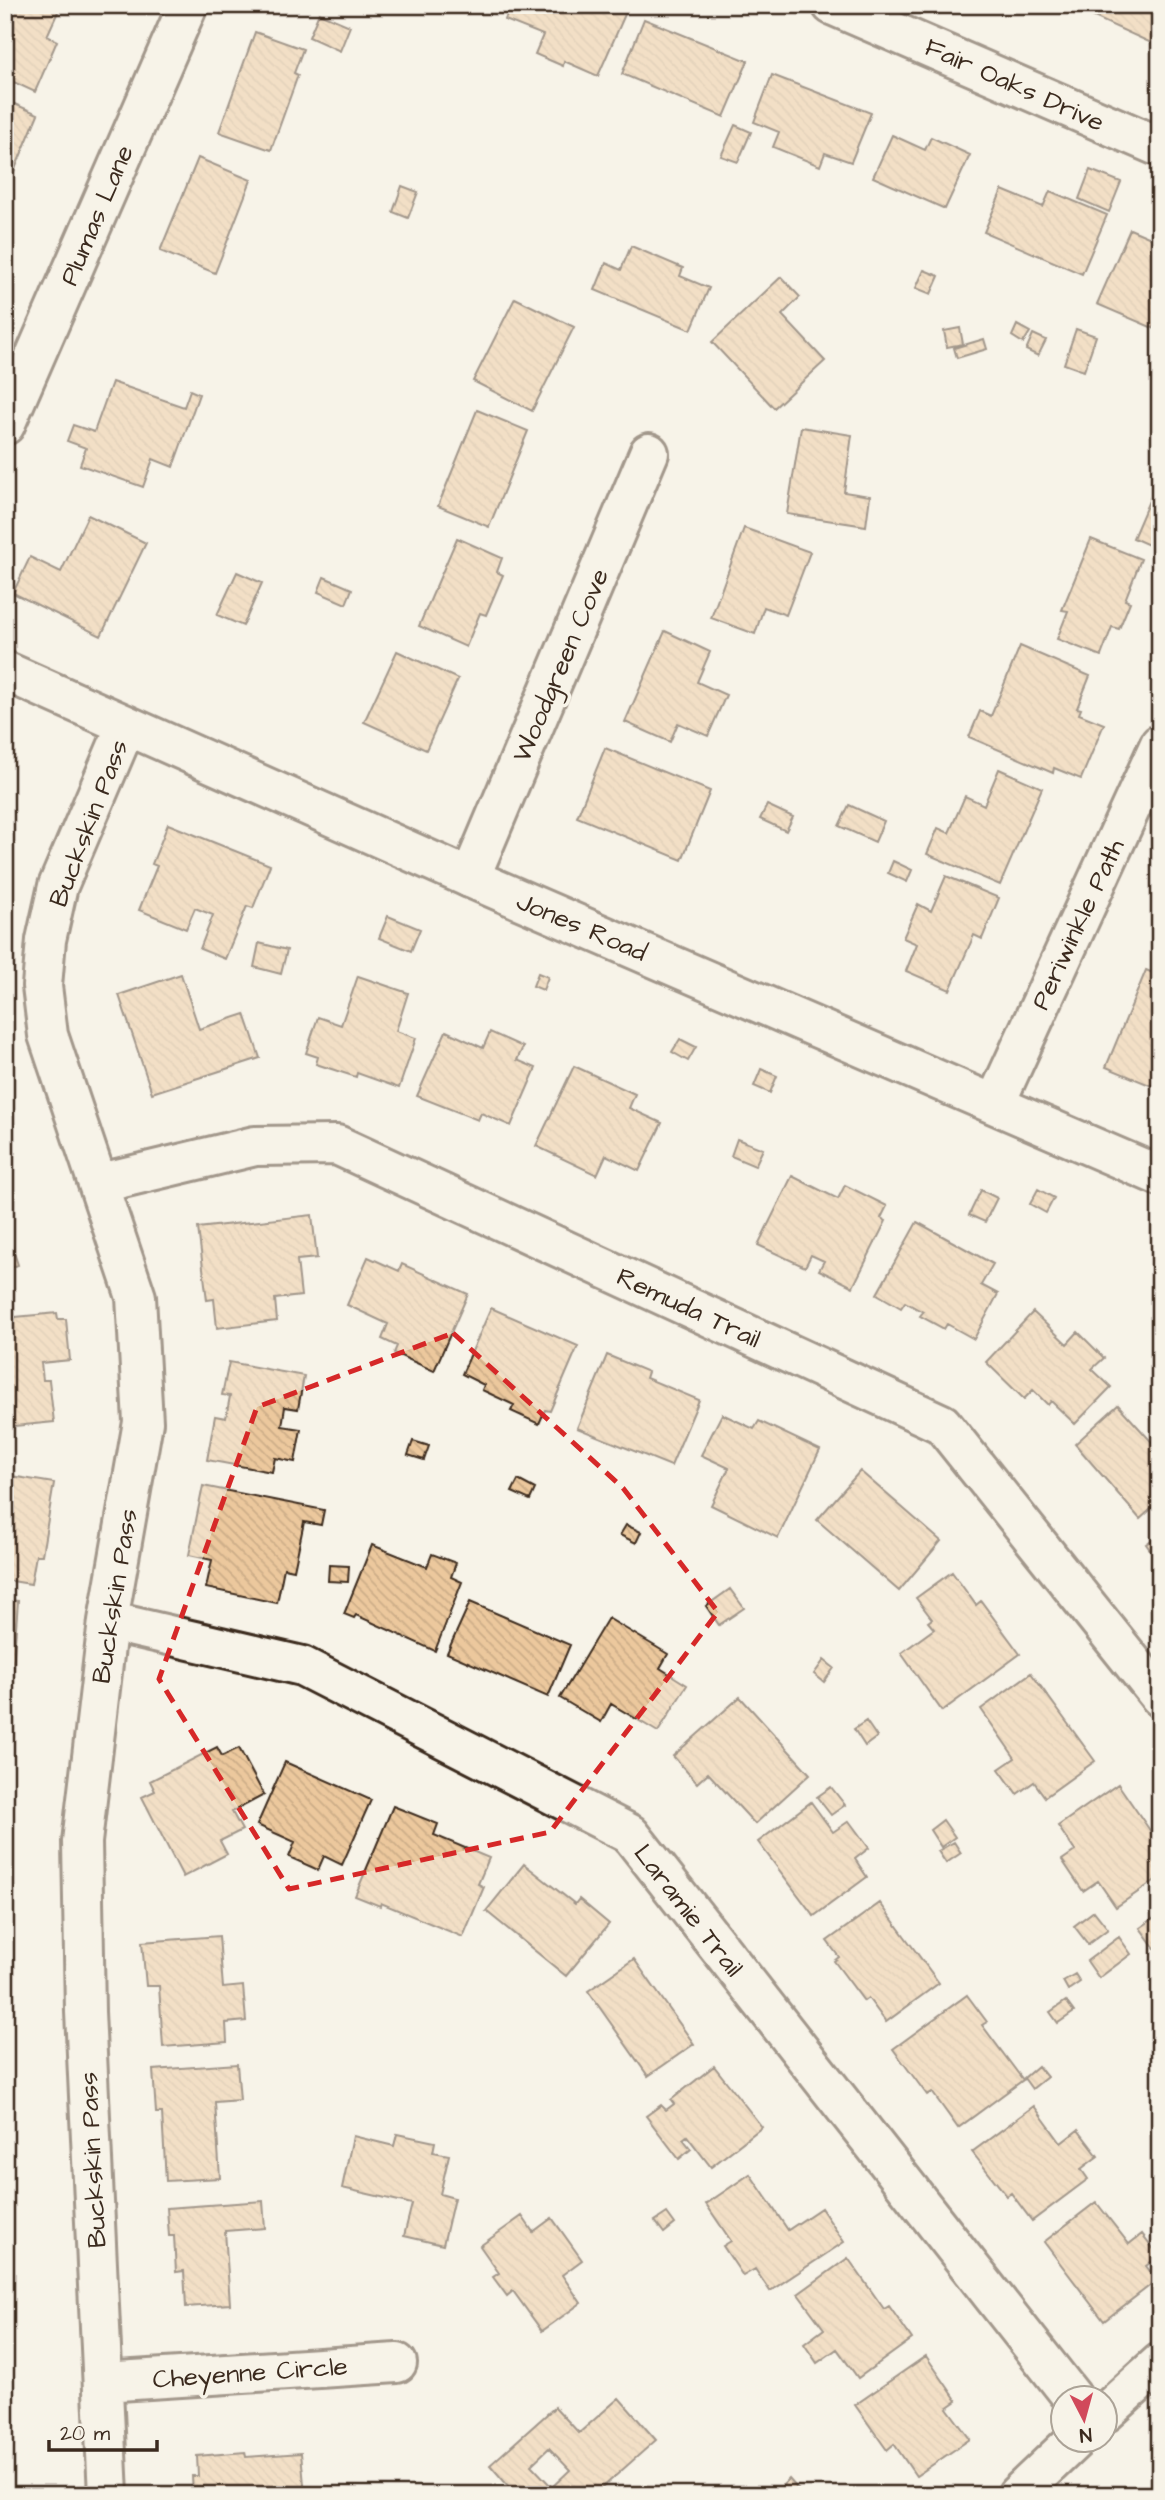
<svg xmlns="http://www.w3.org/2000/svg" width="1165" height="2500" viewBox="0 0 1165 2500" font-family="'Architects Daughter',sans-serif">
<style>
.building{fill:url(#building-back-hatch);stroke:#3b2a1e;stroke-width:2;fill-rule:evenodd}
.lines{fill:none;stroke-linecap:round;stroke-linejoin:round}
.street-casing{stroke:#3b2a1e;stroke-width:44}
.secondary-casing{stroke:#3b2a1e;stroke-width:44}
.street{stroke:#f7f3e8;stroke-width:38}
.secondary{stroke:#f7f3e8;stroke-width:38}
.marked{fill:none;stroke:#d62828;stroke-width:5;stroke-dasharray:14 9;stroke-linejoin:round}
.labels{text-anchor:middle;stroke-width:7;stroke-linejoin:round;paint-order:stroke}
.street-label{font-size:26px;fill:#3b2a1e;stroke:#f7f3e8}
</style>
<defs>
<pattern id="building-back-hatch" width="6" height="6" patternUnits="userSpaceOnUse" patternTransform="scale(1.75)"><rect width="6" height="6" fill="#ecc89d"/><path d="M-1 5l2 2M0 0l6 6M5-1l2 2" fill="none" stroke="#cbac87"/></pattern>
</defs>
<rect width="100%" height="100%" fill="#f7f3e8"/>
<filter id="ink" filterUnits="userSpaceOnUse"><feTurbulence type="fractalNoise" baseFrequency=".0143" numOctaves="2"/><feDisplacementMap in="SourceGraphic" scale="14" xChannelSelector="R" yChannelSelector="G"/><feConvolveMatrix kernelMatrix="1 2 1 2 8 2 1 2 1" color-interpolation-filters="sRGB"/></filter>
<g filter="url(#ink)">
<path class="building" d="M12,5h49l-14,31 10,5 -22,51 -30,-14v-64z
M511,5h99l16,7 -28,64 -34,-15 -1,5 -28,-12 8,-19 -38,-15z
M1085,5h75v42l-77,-35z
M319,13l31,13 -10,25 -31,-14z
M644,19l104,42 -24,56 -102,-43z
M255,32l48,17 -9,24 4,2 -27,75 -52,-18z
M772,75l99,38 -20,49 -26,-9 -5,13 -47,-19 6,-15 -25,-10z
M5,100l33,14 -33,79z
M735,125l16,7 -13,30 -17,-6z
M892,135l33,15 6,-13 39,18 -25,54 -72,-32z
M198,158l53,22 -36,93 -55,-22z
M1090,170l31,12 -12,30 -30,-13z
M402,186l16,6 -10,26 -15,-6z
M1002,190l41,17 7,-16 57,24 -25,59 -98,-42z
M1130,229l30,13v89l-63,-27z
M631,246l52,22 -3,8 29,12 -18,42 -96,-40 11,-27 15,7z
M924,270l15,6 -8,18 -15,-6z
M781,277l19,20 -18,18 43,46 -51,47 -62,-66z
M515,298l59,29 -42,84 -59,-30z
M1017,325l13,7 -7,11 -11,-7z
M960,328l3,16 -16,3 -3,-16z
M1076,329l20,7 -12,35 -20,-7z
M1033,334l13,6 -8,16 -12,-6z
M984,339l3,10 -30,9 -3,-10z
M112,382l72,25 6,-17 9,4 -26,73 -20,-8 -10,28 -63,-22 6,-17 -19,-7 6,-16 21,7z
M477,410l51,21 -39,96 -51,-21z
M801,427l51,8 -8,57 26,4 -4,30 -79,-12z
M1160,475v75l-27,-12z
M88,515l58,28 -45,93 -88,-43 17,-36 31,15z
M744,528l66,24 -24,63 -22,-8 -9,27 -44,-16z
M457,538l45,20 -5,14 6,3 -17,40 -6,-2 -14,34 -47,-21z
M1091,539l50,20 -16,41 5,2 -11,27 -7,-2 -11,29 -44,-17 11,-28 -6,-1z
M237,572l25,11 -19,43 -26,-11z
M324,577l28,12 -6,15 -28,-12z
M665,631l45,21 -13,30 29,13 -18,41 -30,-13 -8,19 -45,-20z
M1020,646l70,30 -13,32 4,1 -2,5 25,10 -23,55 -27,-11 -1,5 -84,-36 11,-26 11,5z
M397,651l61,28 -32,71 -62,-28z
M605,748l105,43 -28,69 -105,-43z
M999,769l43,19 -42,97 -73,-31 11,-26 11,5 16,-37 19,9z
M767,805l26,12 -7,14 -26,-12z
M849,805l35,16 -9,21 -36,-16z
M168,824l102,41 -17,43 -6,-2 -22,53 -25,-10 13,-34 -18,-7 -9,21 -47,-19 18,-44 -5,-2z
M893,861l19,9 -5,12 -19,-9z
M946,876l53,22 -17,41 -8,-4 -24,55 -44,-19 11,-27 -14,-6 15,-34 13,7z
M388,916l32,13 -9,22 -32,-13z
M259,943l28,7 -6,24 -27,-7z
M1146,970l14,6v92l-8,18 -46,-19z
M538,973l10,4 -5,13 -10,-4z
M181,974l18,55 46,-15 15,44 -108,35 -33,-98z
M358,976l50,17 -12,38 20,7 -17,50 -42,-15 -1,4 -40,-13 2,-7 -12,-4 12,-36 23,8z
M446,1031l37,17 7,-16 33,15 -6,13 19,8 -25,58 -30,-13 -3,7 -61,-24z
M680,1039l16,8 -8,14 -16,-9z
M574,1066l61,28 -6,14 33,15 -23,48 -33,-16 -9,20 -61,-29z
M761,1069l16,7 -7,17 -16,-7z
M737,1139l26,10 -8,17 -24,-10z
M792,1176l46,23 7,-14 42,21 -6,12 5,3 -33,66 -34,-17 5,-9 -13,-6 -6,12 -47,-22z
M1038,1189l16,9 -8,15 -16,-9z
M981,1190l16,8 -12,24 -16,-7z
M312,1215l5,43 -20,2 4,36 -26,3 2,22 -60,7 -3,-29 -7,1 -9,-72z
M917,1222l76,42 -12,21 17,9 -24,45 -27,-15 -3,5 -24,-13 3,-4 -18,-10 -4,6 -24,-14z
M5,1225l13,40 -13,5z
M368,1257l31,14 3,-7 66,30 -34,77 -40,-18 3,-7 -15,-7 6,-15 -41,-19z
M491,1308l87,38 -28,65 -5,-1 -6,14 -28,-13 3,-6 -32,-15 2,-5 -22,-11z
M1033,1312l34,32 11,-12 26,26 -12,11 19,18 -36,37 -24,-23 -3,4 -15,-15 -9,9 -38,-37z
M57,1313l1,6h8l4,41 -29,3 2,17h6l5,42 -49,5v-109z
M607,1355l41,17 -2,6 53,22 -28,66 -94,-38z
M229,1362l75,14 -6,33 -13,-2 -3,19 19,3 -6,33 -20,-4 -3,14 -65,-12 8,-44 11,2 4,-22 -8,-1z
M1118,1405l40,44 2,-2v54l-20,18 -65,-75z
M722,1414l32,15 5,-8 61,29 -42,88 -67,-33 18,-37 -28,-13z
M413,1441l16,5 -5,14 -16,-5z
M860,1471l81,70 -42,50 -82,-71z
M5,1475l49,8 -12,72h-6l-5,29 -26,-4z
M518,1480l17,9 -5,11 -18,-8z
M203,1486l121,24 -3,15 -17,-3 -10,48 -10,-2 -7,35 -71,-15 6,-28 -23,-5z
M626,1525l15,7 -5,11 -16,-8z
M1160,1534v30l-14,-20z
M372,1545l55,22 5,-13 24,9 -5,14 11,5 -27,69 -79,-36 -2,3 -10,-4z
M329,1565l20,1 -1,16 -20,-1z
M952,1572l24,33 5,-4 39,53 -78,57 -41,-58 33,-24 -6,-7 4,-3 -16,-21z
M730,1589l14,19 -25,17 -13,-19z
M5,1600l13,1 -8,108h-5z
M470,1602l100,43 -22,52 -101,-44z
M608,1618l60,36 -8,14 27,17 -29,47 -47,-28 -10,18 -41,-24z
M824,1660l10,8 -10,14 -10,-8z
M1031,1673l64,88 -50,36 -11,-15 -17,12 -18,-25 16,-11 -34,-49z
M740,1697l70,77 -55,50 -47,-51 -11,10 -24,-27z
M866,1721l11,16 -12,9 -11,-17z
M217,1747l5,9 17,-8 25,47 -32,17 10,18 -22,11 7,13 -44,23 -41,-80 13,-6 -5,-10z
M285,1762l86,38 -29,65 -18,-9 -6,14 -29,-13 6,-15 -38,-17z
M1118,1784l42,61v32l-44,30 -18,-26 -15,10 -21,-31 13,-9 -17,-25z
M831,1787l14,18 -14,10 -14,-18z
M811,1802l22,30 16,-11 20,27 -14,11 12,18 -53,39 -56,-74z
M393,1806l45,18 -4,11 55,23 -11,26 6,3 -21,50 -82,-34 -1,3 -25,-10z
M943,1820l12,17 -14,10 -11,-17z
M954,1842l7,11 -15,10 -8,-12z
M524,1864l51,40 4,-5 30,25 -43,52 -80,-65z
M880,1903l59,80 -53,39 -18,-24 -4,3 -30,-40 5,-4 -12,-16z
M1094,1911l14,18 -20,15 -14,-18z
M1160,1914v41l-20,-27z
M219,1936l4,52 20,-2 3,35 -20,2 1,19 -64,5 -4,-61h-13l-4,-44z
M1119,1937l12,17 -32,24 -12,-17z
M634,1959l60,85 -46,32 -60,-85z
M1075,1974l5,8 -12,8 -5,-9z
M967,1995l20,27 -5,3 41,55 -65,48 -26,-36 -5,3 -34,-46z
M1066,2001l8,11 -16,11 -8,-11z
M237,2064l3,36 -25,2 5,76 -54,3 -4,-68h-6l-3,-43z
M714,2066l48,61 -51,40 -24,-31 -4,3 8,10 -12,10 -33,-43 15,-11 5,5 8,-6 -3,-4z
M1038,2066l9,11 -15,12 -8,-11z
M1034,2106l27,37 17,-13 20,26 -17,13 7,10 -56,42 -21,-28 -4,3 -35,-44z
M397,2134l38,8 -2,10 16,3 -9,39 14,4 -11,47 -39,-9 8,-32 -70,-16 11,-52 41,10z
M750,2174l38,56 33,-22 23,34 -74,49 -15,-22 -12,7 -20,-30 8,-5 -25,-37z
M263,2201l2,27 -40,3 5,73 -44,3 -2,-36 -8,1 -2,-36h-5l-2,-28z
M1096,2202l33,42 13,-10 17,22 -13,10 11,14 -53,41 -60,-79z
M667,2213l8,11 -11,9 -9,-12z
M522,2216l11,16 19,-14 30,42 -20,15 19,28 -39,28 -29,-40 -6,5 -14,-19 6,-4 -19,-27z
M848,2258l36,51 5,-3 23,33 -54,39 -21,-29 -20,14 -13,-19 20,-15 -26,-35z
M5,2277l4,72h-4z
M926,2356l31,45 -10,7 23,31 -54,37 -22,-32 -7,6 -32,-45z
M619,2398l37,42 -62,55h-78l-26,-30 65,-58 24,26zM549,2448l21,22 -18,17 -21,-22z
M245,2452l1,5 55,-4 4,42h-112l-1,-19h6l-1,-20z
M789,2479l14,16h-30z"/>
<g class="lines">
<g class="street-casing">
<path id="street" d="M832,5l328,142
M5,425l183,-420
M470,878l179,-425
M995,1104l165,-360
M101,1183l154,-37 82,-1 605,279 218,273
M108,1621l194,45 328,168 443,564
M103,2382l294,-19
M1106,2412l54,-49
M108,2495l-23,-483 -3,-170 26,-221 35,-199 -7,-125 -88,-262 -6,-49 4,-46 12,-54 68,-160
M1017,2495l58,-55"/>
</g>
<g class="secondary-casing">
<path id="secondary" d="M5,671l465,207 690,298"/>
</g>
<use href="#street" class="street"/>
<use href="#secondary" class="secondary"/>
</g>
</g>
<path d="M0 0H1165V2500H0ZM453,1333l170,155 95,124 -168,220 -261,57 -130,-210 98,-272z" fill="#f7f3e8" fill-opacity=".55" fill-rule="evenodd"/>
<path class="marked" d="M453,1333l170,155 95,124 -168,220 -261,57 -130,-210 98,-272z"/>
<g class="labels">
<g class="street-label">
<text transform="translate(1015 84) rotate(24)" y="9">Fair Oaks Drive</text>
<text transform="translate(96 215) rotate(-67)" y="9">Plumas Lane</text>
<text transform="translate(560 665) rotate(-67)" y="9">Woodgreen Cove</text>
<text transform="translate(88 823) rotate(-69)" y="9">Buckskin Pass</text>
<text transform="translate(1077 924) rotate(-65)" y="9">Periwinkle Path</text>
<text transform="translate(582 926) rotate(23)" y="9">Jones Road</text>
<text transform="translate(689 1307) rotate(25)" y="9">Remuda Trail</text>
<text transform="translate(114 1596) rotate(-81)" y="9">Buckskin Pass</text>
<text transform="translate(689 1910) rotate(52)" y="9">Laramie Trail</text>
<text transform="translate(92 2160) rotate(-93)" y="9">Buckskin Pass</text>
<text transform="translate(250 2372) rotate(-4)" y="9">Cheyenne Circle</text>
</g>
</g>
<rect width="1165" height="2500" fill="none" stroke="#f7f3e8" stroke-width="28"/>
<rect x="14" y="14" width="1137" height="2472" fill="none" stroke="#3b2a1e" stroke-width="2.5" filter="url(#ink)"/>
<g transform="translate(1084 2419) rotate(174)"><circle r="33" fill="#f7f3e8" stroke="#aca397" stroke-width="2"/>
<path d="M0-5L12 26L0 18L-12 26Z" fill="#d1495b"/>
<text y="-10" font-size="19" font-weight="bold" text-anchor="middle" fill="#3b2a1e">N</text>
</g>
<path d="M49 2440v10h108v-10" fill="none" stroke="#3b2a1e" stroke-width="3.5"/>
<text x="60" y="2440" font-size="21" fill="#3b2a1e" stroke="#f7f3e8" stroke-width="5" paint-order="stroke">20 m</text>
</svg>
